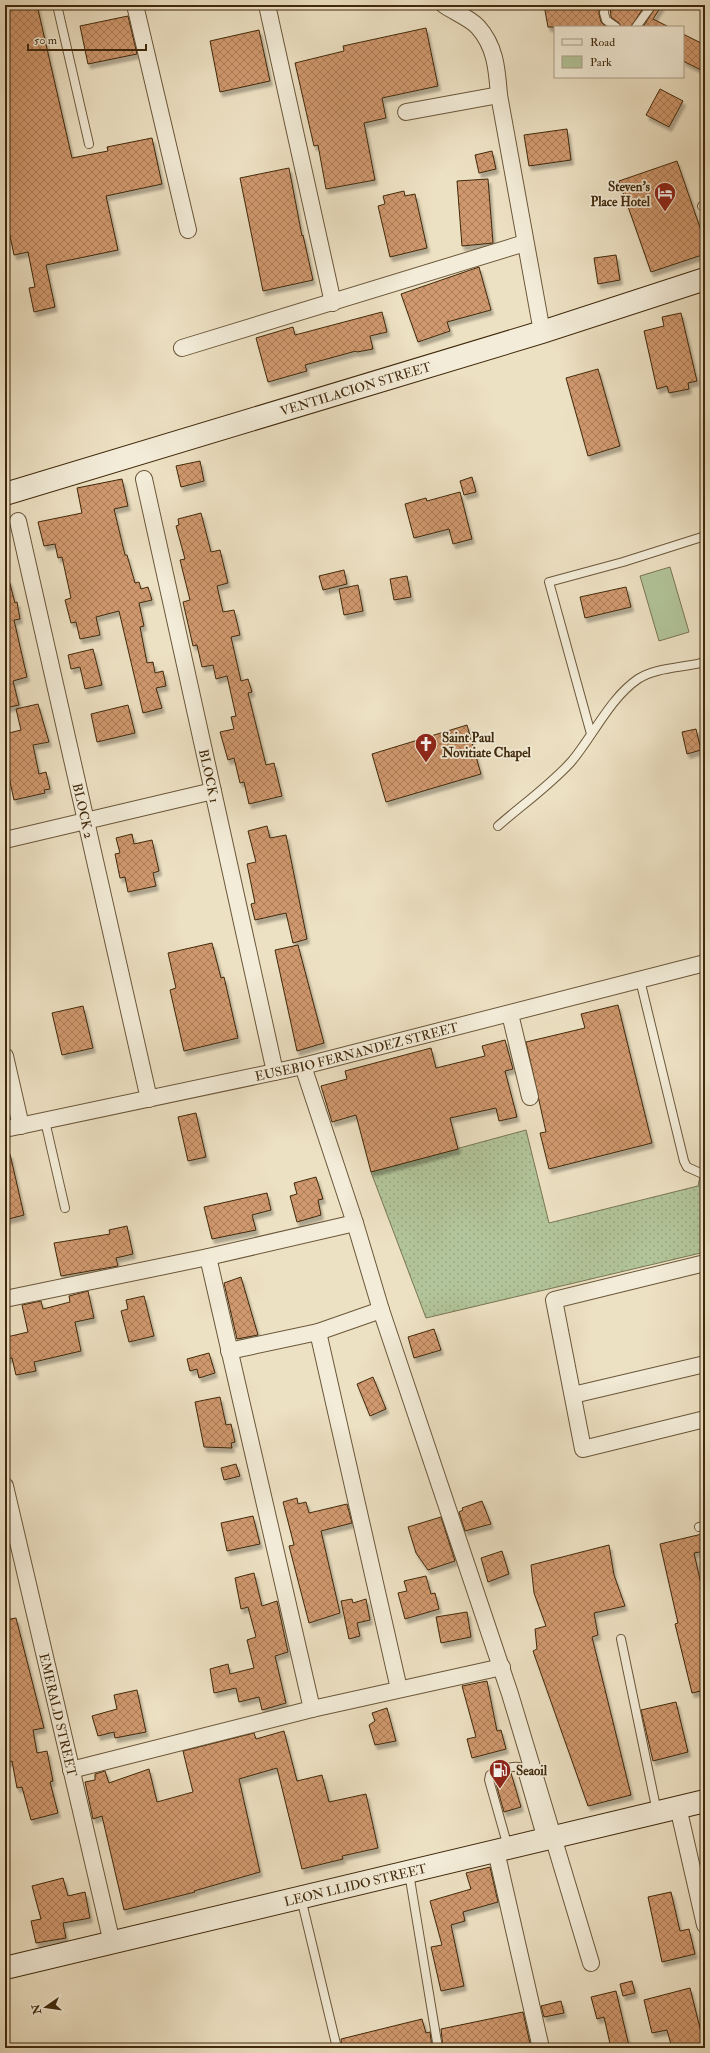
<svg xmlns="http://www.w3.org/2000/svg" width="710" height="2053" viewBox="0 0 710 2053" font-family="'IM FELL Double Pica',serif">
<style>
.grass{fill:url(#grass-dots);stroke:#797652}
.park{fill:#b2c499;stroke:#797652}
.building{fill:url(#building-cross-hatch);stroke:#40290c;filter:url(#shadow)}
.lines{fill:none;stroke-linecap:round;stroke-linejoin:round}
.lane-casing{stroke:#6b573a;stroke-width:10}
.street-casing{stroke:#6b573a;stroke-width:18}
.secondary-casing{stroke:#40290c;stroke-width:24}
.lane{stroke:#f3ecd8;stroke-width:8}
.street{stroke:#f3ecd8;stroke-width:16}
.secondary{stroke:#f3ecd8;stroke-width:22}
.labels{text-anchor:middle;stroke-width:3.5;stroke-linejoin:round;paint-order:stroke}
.poi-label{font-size:13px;font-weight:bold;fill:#40290c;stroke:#f3ecd8;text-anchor:start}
.street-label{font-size:13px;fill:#40290c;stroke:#f3ecd8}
</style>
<defs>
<pattern id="grass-dots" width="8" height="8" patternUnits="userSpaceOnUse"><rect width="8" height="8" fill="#b2c499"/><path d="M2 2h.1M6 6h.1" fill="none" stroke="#9aa883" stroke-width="1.8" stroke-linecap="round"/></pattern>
<pattern id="building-cross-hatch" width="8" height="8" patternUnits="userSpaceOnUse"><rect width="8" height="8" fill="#d0986e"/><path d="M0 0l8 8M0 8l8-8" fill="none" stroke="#aa7c59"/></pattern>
<filter id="shadow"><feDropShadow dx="2.5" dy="4.5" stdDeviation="1" flood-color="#0004"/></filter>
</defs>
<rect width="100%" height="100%" fill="#ede1c3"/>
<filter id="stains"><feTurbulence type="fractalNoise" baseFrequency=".005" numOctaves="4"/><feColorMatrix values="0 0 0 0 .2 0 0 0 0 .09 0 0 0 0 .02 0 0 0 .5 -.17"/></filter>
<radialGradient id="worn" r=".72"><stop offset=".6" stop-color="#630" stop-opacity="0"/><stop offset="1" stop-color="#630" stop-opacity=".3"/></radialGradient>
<path class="grass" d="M526,1130l23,93 149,-37 7,-33v99l-279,66 -55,-146z"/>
<path class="park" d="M670,567l19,65 -30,9 -19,-65z"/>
<path class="building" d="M5,5h32l35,153 36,-7 -1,-4 45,-9 10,46 -56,12 12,54 -72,15 9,42 -21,5 -5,-24 6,-1 -7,-35 -14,3 -9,-43z
M544,5h55v9l2,8 5,5h-58z
M610,5h35l-14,22h-10l-2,-4 -8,-6z
M657,5h5l-9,14 16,8h-26z
M128,16l9,38 -49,10 -8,-38z
M426,28l12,58 -56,12 4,20 -22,5 11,57 -49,9 -8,-44 -4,1 -19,-83 49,-12 -1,-5z
M259,30l11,51 -50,11 -10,-51z
M683,34l22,11v27l-22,-11z
M660,89l23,12 -14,26 -23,-12z
M567,129l4,31 -42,6 -5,-31z
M492,151l4,18 -17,4 -4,-18z
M677,161l28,81v12l-54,18 -32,-91z
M289,168l13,68 1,-1 10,45 -50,11 -23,-113z
M488,179l5,64 -31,3 -5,-65z
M404,191l1,5 10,-2 12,54 -37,9 -12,-51 7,-2 -2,-8z
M616,255l4,25 -22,4 -4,-26z
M479,267l12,43 -44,12 3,9 -32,11 -17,-48z
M382,312l5,20 -17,4 3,13 -16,3 -1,-1 -51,14 2,6 -39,11 -12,-44 37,-11 2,8z
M681,313l16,68 -9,2 1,6 -20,4 -2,-7 -10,3 -13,-58 20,-5 -2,-9z
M598,369l22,77 -32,10 -22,-78z
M200,461l4,20 -23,6 -5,-21z
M472,477l4,15 -12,3 -4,-14z
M122,479l6,27 -14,3 11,46h2l8,28 4,-1 2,7 7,-2 4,13 -13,3 5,23 -4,1 7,36 6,-1 2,11 8,-2 3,15 -10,2 6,20 -19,5 -24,-102 -23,6 4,18 -20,4 -4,-17 -5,1 -6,-23 6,-2 -9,-41 -4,1 -3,-14 -11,2 -6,-24 44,-9 -5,-25z
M460,492l12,47 -19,5 -4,-15 -35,9 -9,-34 21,-6 1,3z
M201,513l10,39 9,-2 8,33 -11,3 6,26 11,-2 6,25 -9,2 10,44 7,-2 4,13 -4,1 18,72 8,-2 8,33 -33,8 -5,-22 -4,1 -6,-25 -6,2 -8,-28 14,-3 -3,-12 5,-1 -9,-40 -11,3 -3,-14 -11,2 -5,-22 -4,1 -10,-44 7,-2 -10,-40 5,-1 -9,-33 3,-1 -1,-6z
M344,570l3,14 -24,6 -4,-14z
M407,576l4,21 -17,3 -4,-21z
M5,580h4l6,23 2,-1 3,17 -6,1 13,57 -14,4 6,24 -14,3z
M358,585l5,26 -19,4 -5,-26z
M626,587l5,20 -46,11 -5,-21z
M93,649l9,36 -17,4 -5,-22 -9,2 -3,-14z
M38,704l11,38 -16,3 6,29 7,-2 4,17 -6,1 1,3 -31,7 -9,-41v-25l16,-4 -5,-21z
M128,705l7,28 -38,9 -6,-28z
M467,725l14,49 -95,28 -14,-48z
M696,729l5,21 -14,4 -5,-22z
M267,826l3,12 16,-3 21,104 -14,4 -7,-30 -31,7 -4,-16 4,-1 -8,-39 9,-2 -8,-31z
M132,834l2,10 18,-4 7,31 -6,2 3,13 -28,6 -3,-15 -5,1 -5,-24 5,-1 -4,-15z
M212,943l9,35 3,-1 14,61 -54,13 -14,-61 6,-2 -8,-35z
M298,945l26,98 -27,8 -22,-101z
M618,1005l34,138 -103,26 -9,-36 6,-1 -20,-90 59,-14 -4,-14z
M83,1006l10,42 -31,7 -10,-42z
M505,1040l8,29 -8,2 12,46 -18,4 -3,-13 -46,10 8,31 -87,23 -15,-57 -24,7 -11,-36 26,-7 -2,-8 86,-23 5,20 49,-12 -3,-10z
M196,1113l10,44 -18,4 -10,-44z
M5,1154h5l14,61 -19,5z
M316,1177l7,22 -5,1 3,15 -24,7 -7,-26 7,-2 -3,-11z
M267,1193l4,17 -19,5 4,15 -44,9 -8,-32z
M127,1226l6,28 -17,4 2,8 -57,10 -7,-33 56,-9 -1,-4z
M241,1277l17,58 -21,4 -13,-56z
M88,1291l6,27 -19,4 6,29 -47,11 2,9 -20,4 -4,-17 -7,1v-13l4,-1 -2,-8 21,-5 -6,-27 19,-4 2,8 27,-7 -1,-6z
M144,1296l10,40 -25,6 -8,-31 7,-2 -2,-9z
M434,1329l7,21 -27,8 -6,-21z
M209,1353l6,20 -16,5 -2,-9 -7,2 -3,-12z
M373,1377l13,32 -16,7 -13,-32z
M220,1397l6,28 5,-1 4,18 -4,1 1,5 -28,-1 -9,-45z
M236,1464l4,12 -16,4 -3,-12z
M297,1498l1,6 8,-2 3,11 38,-9 5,19 -31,8 19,82 -31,10 -20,-77 5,-1 -11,-43z
M482,1501l9,23 -26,7 -6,-19 4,-2 -1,-2z
M253,1516l7,28 -33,7 -6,-28z
M441,1517l14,44 -27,9 -12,-17 -8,-26z
M702,1534l3,17 -11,2 9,40h2v97l-13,3 -17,-69 3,-1 -18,-79z
M609,1545l5,30 11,31 -31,7 4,22 -6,2 39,158 -43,11 -55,-155 4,-2 -2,-20 11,-3 -12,-33 -3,-28z
M502,1551l7,23 -21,8 -7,-24z
M254,1573l8,33 15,-5 11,51 -13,4 11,47 -24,7 -3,-13 -20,5 -3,-14 -22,5 -4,-24 18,-5 2,10 24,-6 -7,-28 9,-3 -8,-30 -7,2 -6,-31z
M426,1576l5,18 4,-1 4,16 -34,10 -7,-26 9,-2 -3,-10z
M352,1599l1,4 13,-4 4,21 -13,3 3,13 -11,3 -8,-38z
M467,1612l4,25 -30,6 -5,-26z
M16,1618l28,110 -11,2 4,23 10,-2 6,30 -3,1 8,31 -27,7 -9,-33 -5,1 -5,-27 -7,2v-20h4l-4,-16v-107z
M487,1681l10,50 4,-1 5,19 -34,9 -5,-19 9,-2 -14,-51z
M137,1690l9,42 -31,6 -1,-6 -16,4 -6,-20 25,-7 -3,-14z
M676,1702l12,50 -35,9 -12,-51z
M387,1708l9,33 -21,4 -6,-20 6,-4 -3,-8z
M284,1731l13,50 25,-6 7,27 37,-8 12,54 -36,8 1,3 -41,10 -25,-101 -38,11 21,93 -66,19 1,1 -71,18 -22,-94 -9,3 -8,-37 10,-2v-6l10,-3 4,12 40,-14 8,33 36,-10 -10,-41 71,-18 2,6z
M511,1773l10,34 -17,5 -9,-32 4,-3z
M490,1867l8,35 -35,10 2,9 -14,4 13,61 -23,5 -10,-44 11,-2 -12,-44 41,-12 -5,-16z
M63,1878l5,18 17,-4 5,26 -27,5 3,15 -30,5 -5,-22 10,-2 -9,-33z
M671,1892l9,39 9,-2 6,25 -33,8 -14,-65z
M632,1981l3,12 -12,3 -3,-12z
M690,1988l15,60h-33l-5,-18 -15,3 -8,-33z
M616,1991l13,55 -7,2h-11l-7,-31 -7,2 -6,-22z
M561,2001l3,12 -20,4 -3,-11z
M523,2012l8,36h-88l-2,-19z
M422,2019l4,14 4,-1 2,16h-90l-1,-9z"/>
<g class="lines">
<g class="lane-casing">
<path id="lane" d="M57,5l32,139
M605,5l-1,8 2,7 10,7
M636,27l16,-22
M702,206l3,1
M591,734l-42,-152 74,-20 82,-26
M498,826c24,-21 51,-40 73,-64 22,-26 39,-64 67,-83 18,-12 46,-11 67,-17
M640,980l44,181 3,6 18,8
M45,1121l20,87
M699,1527l6,-1
M621,1639l36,173
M508,1847l-19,-67 1,-5c7,-5 21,-9 29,-8l4,7 19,66
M409,1873l29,175
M301,1898l36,150"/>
</g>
<g class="street-casing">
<g id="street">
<path d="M135,5l53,225"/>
<path d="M267,5l66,298"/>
<path d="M444,5c10,7 26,13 34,22 18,20 19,44 21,68l43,237"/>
<path d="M406,112l93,-17"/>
<path d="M182,348l343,-105"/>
<path id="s1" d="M144,479l131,593"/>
<path id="s2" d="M18,521l131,578"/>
<path d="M5,840l208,-49"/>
<path d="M510,1014l20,83"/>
<path d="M5,1056l16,70"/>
<path d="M303,1066l52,157 26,87 129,384 81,269"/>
<path id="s3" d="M5,1129l298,-63 402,-103"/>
<path d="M208,1257l104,452"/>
<path d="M705,1263l-151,37 29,149 122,-30"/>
<path d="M5,1299l203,-42 147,-34"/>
<path d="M318,1332l81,357"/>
<path d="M229,1351l89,-19 63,-22"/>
<path d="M573,1395l132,-31"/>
<path id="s4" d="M5,1486l107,457"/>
<path d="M71,1770l241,-61 190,-42"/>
<path d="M678,1807l27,118"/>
<path d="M496,1851l45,197"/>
</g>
</g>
<g class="secondary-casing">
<g id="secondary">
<path id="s5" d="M5,494l537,-162 163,-53"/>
<path id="s6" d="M5,1968l700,-167"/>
</g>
</g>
<use href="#lane" class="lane"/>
<use href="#street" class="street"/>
<use href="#secondary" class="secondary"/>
</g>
<defs>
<g id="hotel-pin" transform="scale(1.15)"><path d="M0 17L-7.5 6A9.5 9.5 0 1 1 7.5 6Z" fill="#8f2418" stroke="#f3ecd8"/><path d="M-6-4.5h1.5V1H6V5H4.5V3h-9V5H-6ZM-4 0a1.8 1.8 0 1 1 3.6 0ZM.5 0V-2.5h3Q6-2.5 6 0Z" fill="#fff"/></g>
<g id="church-pin" transform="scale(1.15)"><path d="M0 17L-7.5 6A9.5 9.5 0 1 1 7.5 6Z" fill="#8f2418" stroke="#f3ecd8"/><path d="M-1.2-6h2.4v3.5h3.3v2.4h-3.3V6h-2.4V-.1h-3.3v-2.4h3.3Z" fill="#fff"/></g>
<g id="fuel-pin" transform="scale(1.15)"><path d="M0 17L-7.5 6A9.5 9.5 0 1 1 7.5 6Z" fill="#8f2418" stroke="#f3ecd8"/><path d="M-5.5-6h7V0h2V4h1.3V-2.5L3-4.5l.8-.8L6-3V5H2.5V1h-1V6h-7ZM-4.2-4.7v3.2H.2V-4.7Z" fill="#fff"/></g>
</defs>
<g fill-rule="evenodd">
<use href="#hotel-pin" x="665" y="193"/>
<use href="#church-pin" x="426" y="744"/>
<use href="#fuel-pin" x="500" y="1770"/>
</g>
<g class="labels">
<g class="poi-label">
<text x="650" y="191" text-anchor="end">Steven’s<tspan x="650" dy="15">Place Hotel</tspan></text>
<text x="442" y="742">Saint Paul<tspan x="442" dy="15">Novitiate Chapel</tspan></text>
<text x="516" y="1775">Seaoil</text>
</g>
<g class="street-label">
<text dy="5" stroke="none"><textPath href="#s5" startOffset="366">VENTILACION STREET</textPath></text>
<text dy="5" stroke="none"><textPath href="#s1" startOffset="304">BLOCK 1</textPath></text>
<text dy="5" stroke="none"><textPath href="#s2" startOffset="297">BLOCK 2</textPath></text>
<text dy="5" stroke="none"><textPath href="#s3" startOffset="360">EUSEBIO FERNANDEZ STREET</textPath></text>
<text dy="5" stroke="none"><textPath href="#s4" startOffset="235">EMERALD STREET</textPath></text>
<text dy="5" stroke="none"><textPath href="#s6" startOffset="360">LEON LLIDO STREET</textPath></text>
</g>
</g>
<rect width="710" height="2053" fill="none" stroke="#ede1c3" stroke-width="20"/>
<rect x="6" y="6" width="698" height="2041" fill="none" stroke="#40290c" stroke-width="2"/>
<rect x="10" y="10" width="690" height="2033" fill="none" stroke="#40290c"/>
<rect x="554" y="26" width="130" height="52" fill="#f3ecd8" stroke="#ab9e86"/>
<rect x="562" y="39" width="20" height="6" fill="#f3ecd8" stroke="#ab9e86"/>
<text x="590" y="46" font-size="12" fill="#40290c">Road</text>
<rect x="562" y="56" width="20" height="12" fill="#b2c499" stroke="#ab9e86"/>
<text x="590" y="66" font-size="12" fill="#40290c">Park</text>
<g transform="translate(46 2007) rotate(257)" stroke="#f3ecd8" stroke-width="3" paint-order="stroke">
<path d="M0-3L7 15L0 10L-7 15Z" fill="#40290c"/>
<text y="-6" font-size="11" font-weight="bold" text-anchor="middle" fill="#40290c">N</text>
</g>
<path d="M28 44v6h118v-6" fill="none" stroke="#40290c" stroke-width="2"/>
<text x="34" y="44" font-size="12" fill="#40290c" stroke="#f3ecd8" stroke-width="3" paint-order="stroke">50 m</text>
<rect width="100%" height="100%" filter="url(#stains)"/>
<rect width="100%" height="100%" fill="url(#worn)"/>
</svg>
